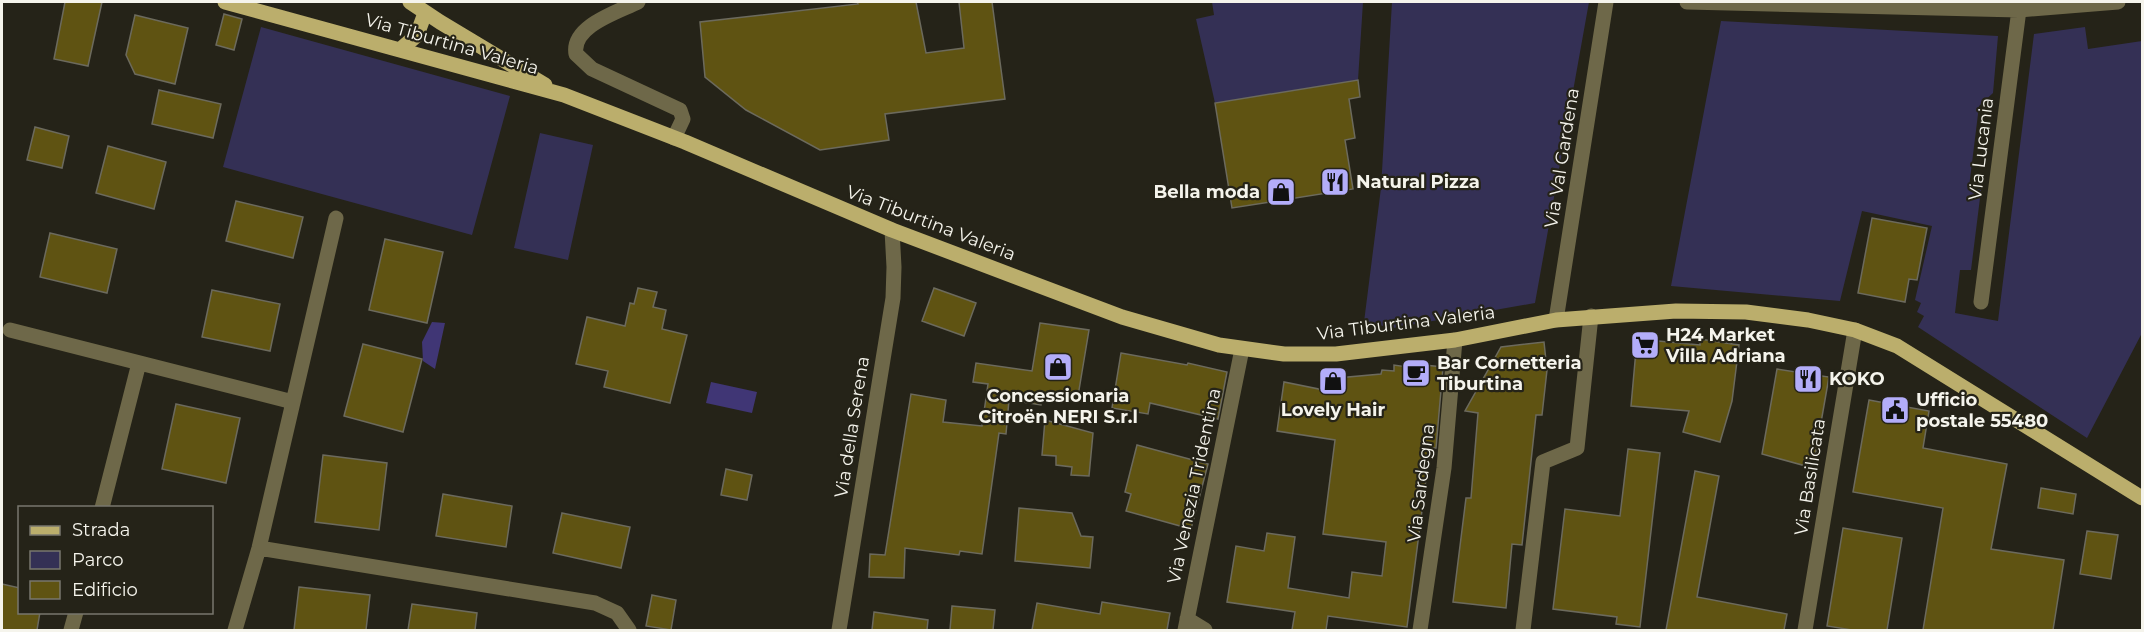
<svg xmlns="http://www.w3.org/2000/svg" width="2144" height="632" viewBox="0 0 2144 632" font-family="Montserrat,sans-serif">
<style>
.green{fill:#343055}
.water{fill:#403675}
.building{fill:#5f5312;stroke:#6c6a5d;stroke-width:1.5}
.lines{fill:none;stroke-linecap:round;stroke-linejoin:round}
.minor{stroke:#6e6849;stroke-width:15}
.major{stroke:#bbae6c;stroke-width:15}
.labels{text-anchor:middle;stroke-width:4.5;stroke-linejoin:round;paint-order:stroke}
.street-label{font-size:18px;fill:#f5f4ec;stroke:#252318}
.poi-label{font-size:18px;font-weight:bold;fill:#f5f4ec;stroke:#252318;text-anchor:start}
</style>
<rect width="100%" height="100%" fill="#252318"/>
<path class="green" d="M1212,2h151l-5,78 -143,23 -19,-84 18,-4z
M1392,2h197l-54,301 -142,25 -29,-6 17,-134z
M1721,21l277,15 -5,57 -14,13 -10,81 12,3 -10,80h-11l-5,43 43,8 36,-287 51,-7 3,22 54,-8v292l-55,105 -169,-111 6,-11 -7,-4 4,-9 -6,-3 17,-74 -70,-15 -22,90 -169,-15z
M261,27l249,69 -38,139 -249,-68z
M540,133l53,12 -25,115 -54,-12z"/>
<path class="water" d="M432,322l13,1 -10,46 -12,-8 -1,-19z
M711,382l46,10 -5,21 -46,-10z"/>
<path class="building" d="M65,2h37l-14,64 -34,-7z
M857,2h59l10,51 38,-5 -5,-46h33l13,97 -120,15 4,26 -69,10 -74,-40 -41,-33 -5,-55 158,-18z
M224,14l18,5 -8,31 -18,-5z
M135,15l53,13 -13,56 -40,-10 -9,-19z
M1358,80l2,17 -11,2 6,39 -10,2 8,49 -121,19 -17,-105z
M159,90l62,14 -8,34 -61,-14z
M35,127l34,9 -7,32 -35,-8z
M108,146l58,16 -12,47 -58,-16z
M236,201l67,16 -10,41 -67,-17z
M1872,218l55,10 -10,52 -8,-1 -4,23 -47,-9z
M50,233l67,16 -10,44 -67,-16z
M385,239l58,13 -16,71 -58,-13z
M638,288l19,4 -4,15 13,3 -4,19 25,6 -17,68 -66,-16 4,-16 -32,-7 11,-47 38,9 5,-23 4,1z
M934,288l42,15 -12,33 -42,-15z
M212,290l68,14 -10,47 -68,-14z
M1040,323l49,7 -12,72 -35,-6 -1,9 -32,-5 -3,34 -7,-1 -17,121 -22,-3 -1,4 -54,-7 -1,30 -35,-1 1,-23 15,1 26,-161 35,6 -3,22 39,4 6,-42 -15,-2 3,-19 56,8z
M1637,339l63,6v-6l39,6 -7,56 -12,41 -37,-10 6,-21 -58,-5z
M1544,342l3,28 -5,45h-6l-14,130 -10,-1 -6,64 -53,-6 13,-104h5l7,-85 -13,-2 36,-64z
M363,344l59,15 -19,73 -59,-16z
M1121,353l66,12 1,-2 39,9 -9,47 -68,-16 -2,11 -36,-6z
M1415,364l28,3 -7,81h-6l-23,179 -79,-11 -2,14h-34l3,-18 -68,-10 9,-56 28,5 3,-18 28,4 -7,51 61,10 3,-26 30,4 4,-34 -63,-8 12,-94 -58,-9 7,-49 40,8 2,-11 55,-5 1,-4 12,1v-6l20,3z
M1777,369l52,8 -16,91 -51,-14z
M1869,400l60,11 -6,37 84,16 -16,85 73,11 -11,70h-130l20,-122 -90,-16z
M176,404l64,14 -14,65 -64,-14z
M1045,420l48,13 -4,43 -18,-1 1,-8 -16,-2v-9l-14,-1z
M1137,445l71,19 -17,65 -65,-18 5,-17 -6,-2z
M1628,449l32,4 -20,174 -24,-3 1,-7 -64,-8 12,-100 55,7z
M323,455l64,8 -8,67 -64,-8z
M726,469l26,6 -5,25 -26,-5z
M1695,471l24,5 -22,121 90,17 -3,16h-118z
M2041,488l35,6 -3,20 -35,-6z
M443,494l69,12 -6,41 -70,-11z
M1019,508l53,5 9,23 12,1 -3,31 -75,-7z
M562,513l68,14 -9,41 -68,-15z
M1843,528l59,10 -15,92h-35l-25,-4z
M2087,531l31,4 -7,44 -31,-5z
M2,584l18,4v24h20l-3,18h-35z
M299,587l71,8 -4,35h-72z
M652,595l24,5 -5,30 -25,-4z
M1102,602l68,11 -3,17h-135l5,-27 63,11z
M412,604l65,9 -2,17h-67z
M952,606l43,4 -2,20h-43z
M874,612l54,8 -1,10h-55z"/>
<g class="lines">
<path class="minor" d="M638,2c-20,10 -67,24 -62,52l16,15 88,41 3,9 -9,19
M1687,2l332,8 99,-8
M1981,302l39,-300
M1556,320l50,-318
M10,330l283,72
M102,508l37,-145
M259,548l336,55 22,10 12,17
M1187,619l18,11
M71,630l5,-18
M235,630l24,-82 77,-330
M839,630l54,-332 1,-31 -2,-37
M1185,630l57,-281
M1420,630l24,-162 11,-128
M1523,630l20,-168 34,-14 14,-132
M1805,630l50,-300"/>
<path class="major" d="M225,2l339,93 121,47 207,88 230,87 97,28 65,9h52l119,-14 101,-20 120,-9 70,1 62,8 47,10 42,16 245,152
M410,2l30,20 105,63
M401,49l16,-14 8,-22"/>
</g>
<defs>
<g id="restaurant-square" transform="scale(1.5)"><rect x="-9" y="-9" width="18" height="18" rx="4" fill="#b3adf9" stroke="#252318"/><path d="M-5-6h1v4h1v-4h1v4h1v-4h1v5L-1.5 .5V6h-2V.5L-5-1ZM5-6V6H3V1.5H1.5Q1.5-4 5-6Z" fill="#111"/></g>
<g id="shop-square" transform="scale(1.5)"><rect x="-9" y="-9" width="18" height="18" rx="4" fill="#b3adf9" stroke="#252318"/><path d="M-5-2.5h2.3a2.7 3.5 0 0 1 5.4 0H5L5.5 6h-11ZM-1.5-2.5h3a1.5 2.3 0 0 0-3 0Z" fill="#111"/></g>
<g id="supermarket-square" transform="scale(1.5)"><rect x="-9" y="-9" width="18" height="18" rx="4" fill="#b3adf9" stroke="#252318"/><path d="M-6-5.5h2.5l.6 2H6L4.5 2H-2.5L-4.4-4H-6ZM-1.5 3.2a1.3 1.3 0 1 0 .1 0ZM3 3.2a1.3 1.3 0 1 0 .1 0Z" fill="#111"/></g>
<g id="cafe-square" transform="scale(1.5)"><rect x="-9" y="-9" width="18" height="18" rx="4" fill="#b3adf9" stroke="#252318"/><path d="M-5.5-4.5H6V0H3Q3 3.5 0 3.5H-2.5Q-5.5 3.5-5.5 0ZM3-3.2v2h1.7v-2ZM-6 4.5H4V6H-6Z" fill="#111"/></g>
<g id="civic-square" transform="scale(1.5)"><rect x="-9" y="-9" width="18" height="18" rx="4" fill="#b3adf9" stroke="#252318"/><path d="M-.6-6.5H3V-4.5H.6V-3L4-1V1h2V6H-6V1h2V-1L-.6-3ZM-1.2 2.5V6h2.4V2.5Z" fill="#111"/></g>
</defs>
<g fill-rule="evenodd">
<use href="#restaurant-square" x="1335" y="182"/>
<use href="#shop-square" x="1281" y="192"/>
<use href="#supermarket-square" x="1645" y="345"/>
<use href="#shop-square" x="1058" y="367"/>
<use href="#cafe-square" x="1416" y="373"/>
<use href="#restaurant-square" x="1808" y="379"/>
<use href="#shop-square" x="1333" y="381"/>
<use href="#civic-square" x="1895" y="410"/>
</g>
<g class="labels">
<g class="street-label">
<text transform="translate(452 44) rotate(16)" y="6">Via Tiburtina Valeria</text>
<text transform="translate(1981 149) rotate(-83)" y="6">Via Lucania</text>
<text transform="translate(1562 158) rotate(-81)" y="6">Via Val Gardena</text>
<text transform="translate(931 223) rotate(21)" y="6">Via Tiburtina Valeria</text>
<text transform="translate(1406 323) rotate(-7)" y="6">Via Tiburtina Valeria</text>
<text transform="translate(852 427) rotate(-81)" y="6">Via della Serena</text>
<text transform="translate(1810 477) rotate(-81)" y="6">Via Basilicata</text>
<text transform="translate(1421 483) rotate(-83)" y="6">Via Sardegna</text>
<text transform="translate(1194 486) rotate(-78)" y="6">Via Venezia Tridentina</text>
</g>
<g class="poi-label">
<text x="1356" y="188">Natural Pizza</text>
<text x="1260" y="198" text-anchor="end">Bella moda</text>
<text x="1666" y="341">H24 Market<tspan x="1666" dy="21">Villa Adriana</tspan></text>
<text x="1437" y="369">Bar Cornetteria<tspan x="1437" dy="21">Tiburtina</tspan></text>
<text x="1829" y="385">KOKO</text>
<text x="1058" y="402" text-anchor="middle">Concessionaria<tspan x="1058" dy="21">Citroën NERI S.r.l</tspan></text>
<text x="1916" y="406">Ufficio<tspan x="1916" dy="21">postale 55480</tspan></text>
<text x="1333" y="416" text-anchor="middle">Lovely Hair</text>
</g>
</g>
<rect width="2144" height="632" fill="none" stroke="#f5f4ec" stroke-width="6"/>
<rect x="18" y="506" width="195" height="108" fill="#252318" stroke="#78776d" stroke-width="1.5"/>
<rect x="30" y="526" width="30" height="9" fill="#bbae6c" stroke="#78776d" stroke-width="1.5"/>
<text x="72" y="536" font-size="18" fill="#f5f4ec">Strada</text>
<rect x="30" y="551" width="30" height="18" fill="#343055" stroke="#78776d" stroke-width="1.5"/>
<text x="72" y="566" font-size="18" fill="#f5f4ec">Parco</text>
<rect x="30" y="581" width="30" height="18" fill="#5f5312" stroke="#78776d" stroke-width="1.5"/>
<text x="72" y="596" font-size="18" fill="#f5f4ec">Edificio</text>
</svg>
